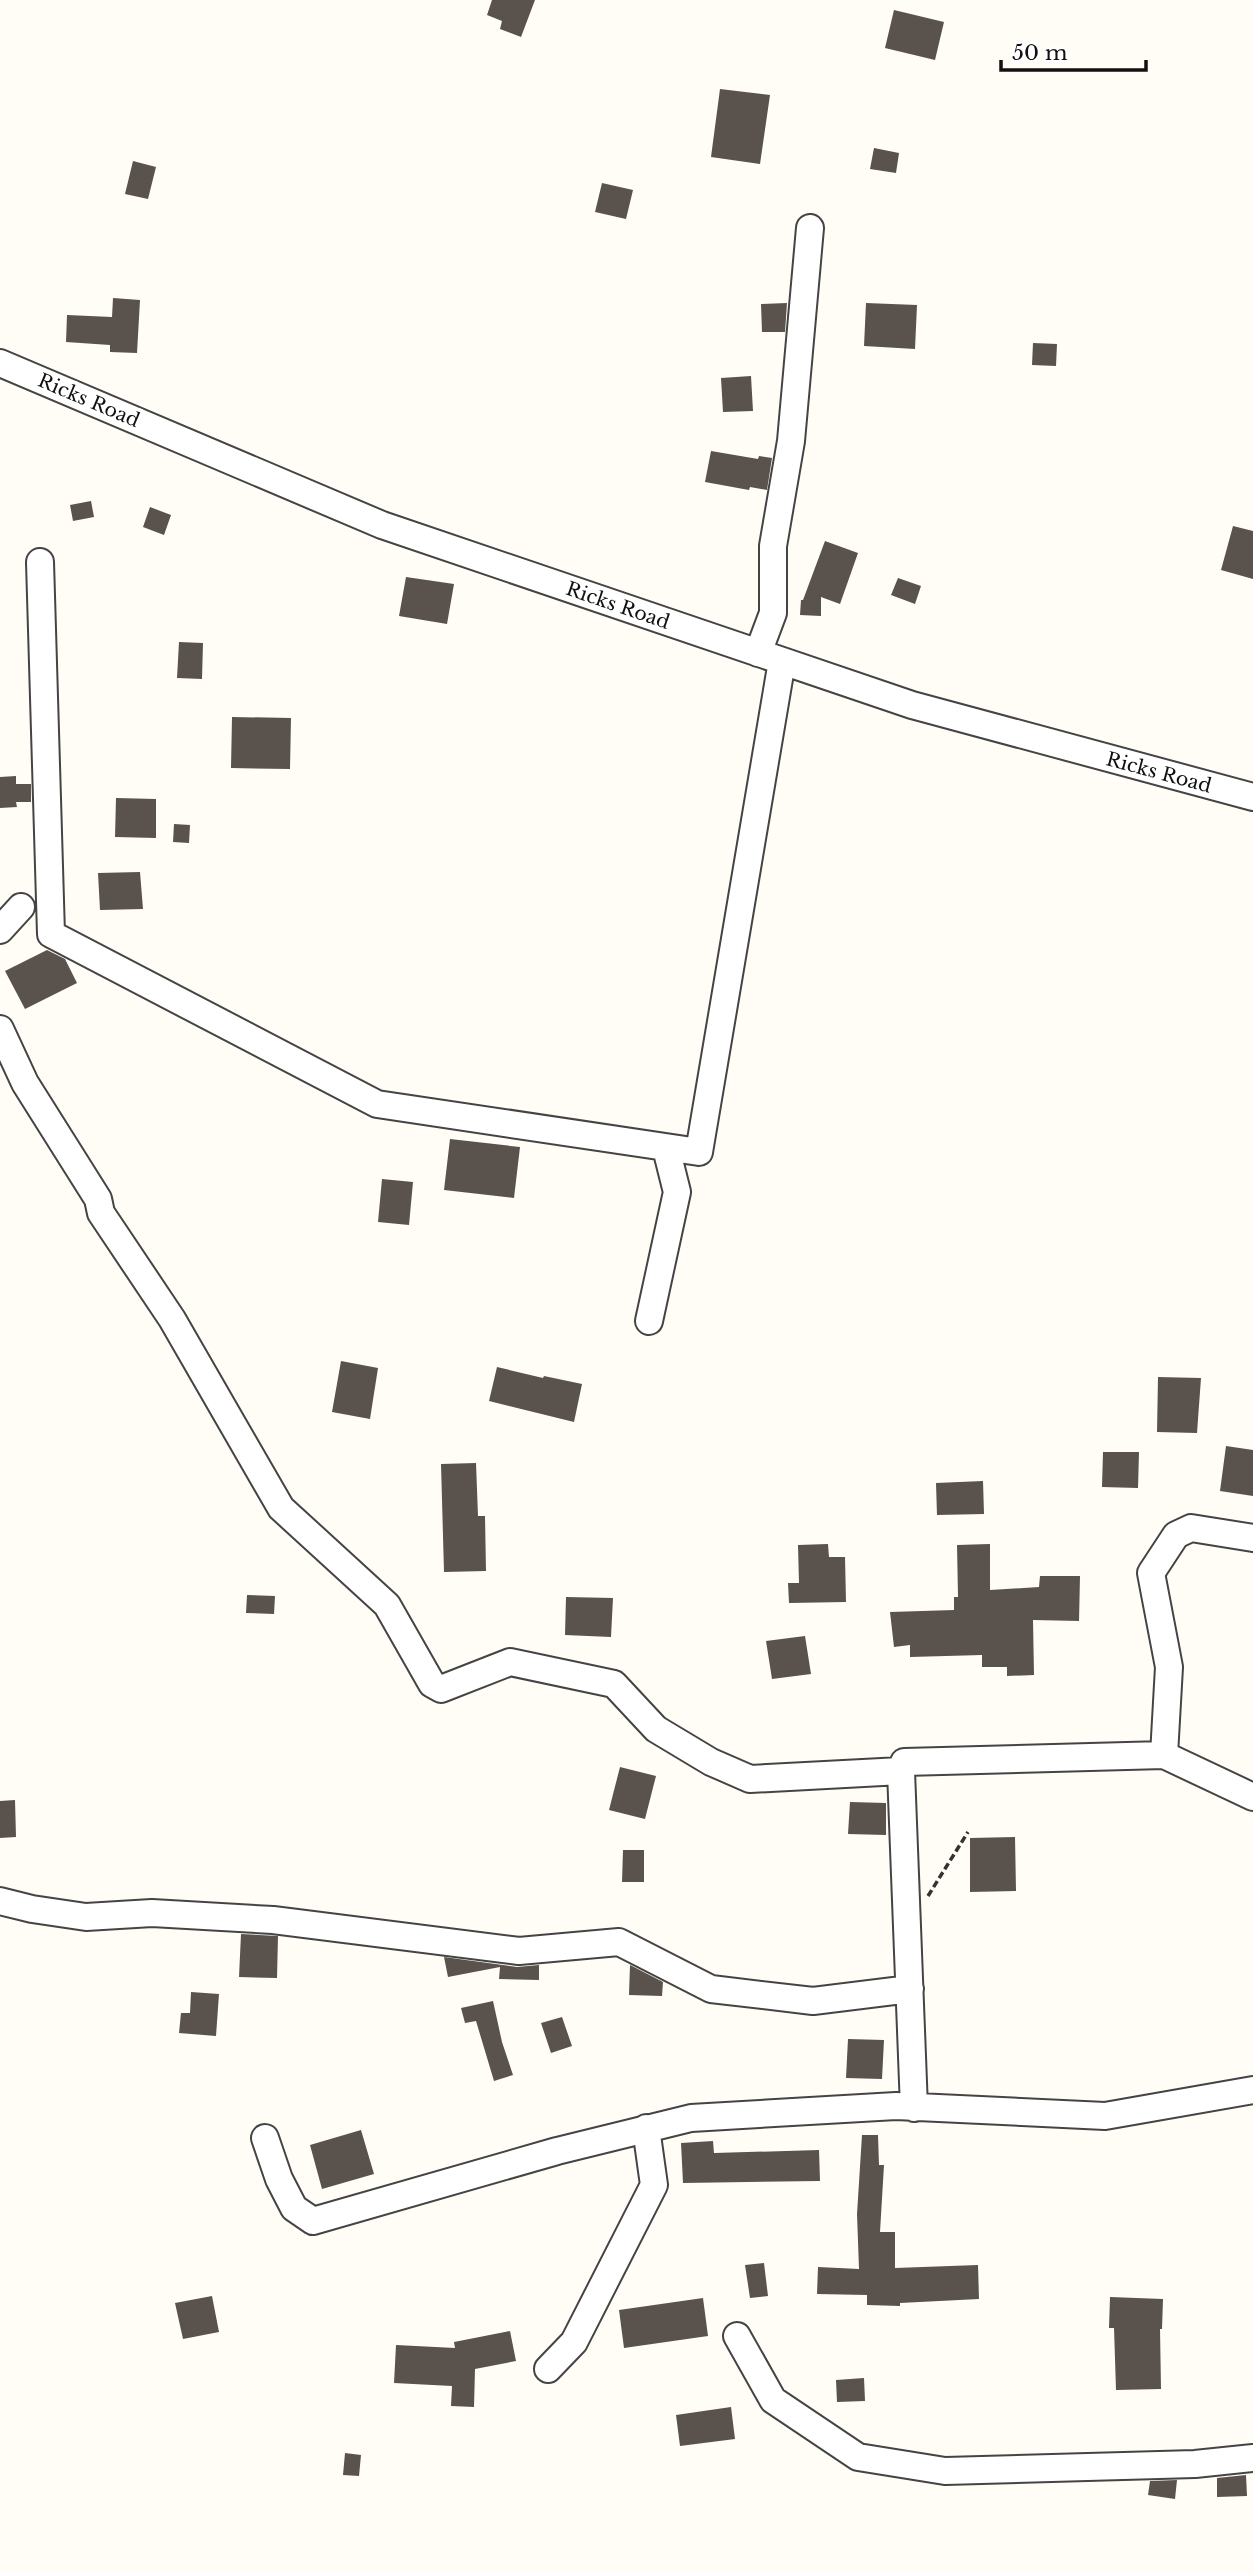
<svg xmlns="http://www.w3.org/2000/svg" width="1253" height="2573" viewBox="0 0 1253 2573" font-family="'Libre Baskerville',serif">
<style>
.building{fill:#5a524d}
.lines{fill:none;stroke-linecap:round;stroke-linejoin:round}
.minor-casing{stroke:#444;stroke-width:30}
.path{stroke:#333;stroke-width:3.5;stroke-dasharray:7 3.5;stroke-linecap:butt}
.minor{stroke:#fff;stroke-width:26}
.labels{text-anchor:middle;stroke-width:7;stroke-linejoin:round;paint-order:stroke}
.street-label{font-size:19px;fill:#111;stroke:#fff}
</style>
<rect width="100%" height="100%" fill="#fffdf5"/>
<path class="building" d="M492,0h43l-14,37 -21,-8 2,-8 -15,-6z
M894,10l50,12 -9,38 -50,-12z
M720,89l50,6 -10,69 -49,-7z
M874,148l25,5 -3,20 -26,-4z
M133,161l23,6 -8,32 -23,-5z
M602,183l31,7 -7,29 -31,-7z
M113,298l27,2 -3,53 -27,-1v-7l-44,-3 1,-27 45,2z
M787,303l-2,29h-23l-1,-28z
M866,303l51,2 -2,44 -51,-3z
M1033,343l24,1 -1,22 -24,-1z
M751,376l2,35 -30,1 -2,-34z
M711,451l47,8 1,-3 13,2 -5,32 -17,-3 -1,3 -44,-8z
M91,501l3,16 -21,4 -3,-16z
M150,507l21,8 -7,20 -21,-8z
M1233,526l20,5v48l-32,-9z
M825,541l33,12 -18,51 -19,-7v19l-21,-1 1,-15h2z
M406,577l48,7 -7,40 -48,-8z
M898,578l23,8 -6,18 -24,-9z
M179,642l24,1 -1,36 -25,-1z
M232,717l59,1 -1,51 -59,-1z
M16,776v8h15v18h-15l1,5 -17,1v-31z
M116,798l40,1v39l-41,-1z
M174,824l16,1 -1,18 -16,-1z
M140,872l3,37 -43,1 -2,-37z
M47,950l18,9 12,24 -52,26 -20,-38z
M450,1139l70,8 -6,51 -70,-8z
M382,1179l31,3 -4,43 -31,-3z
M341,1361l37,7 -8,51 -38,-7z
M497,1367l46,11 1,-2 38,8 -8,38 -85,-21z
M1158,1377l43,1 -4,55 -40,-1z
M1226,1446l27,4v46l-33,-5z
M1103,1452h36l-1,36 -36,-1z
M476,1463l2,53h7l1,55 -42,1 -3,-108z
M983,1481l1,33 -47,1 -1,-32z
M828,1544l1,13h16l1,45 -57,1 -1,-20h11l-1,-38z
M990,1544v46l49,-3 1,-11h40l-1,45 -46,-1 1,55 -27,1v-9h-25v-12l-72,2v-12l-16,2 -4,-35 64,-2v-13h4l-1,-52z
M247,1595l28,1 -1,18 -28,-1z
M566,1597l47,1 -2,39 -46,-2z
M805,1636l6,38 -39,5 -6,-38z
M620,1767l36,9 -11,43 -36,-9z
M15,1800l1,37 -16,1v-37z
M850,1802l36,1v32l-38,-1z
M1015,1837l1,54 -46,1v-54z
M623,1850h21v32h-22z
M241,1934l37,2 -1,42 -38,-1z
M444,1957l73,10 22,-2v15l-40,-1 1,-12 -52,10z
M630,1965l33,17 -1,14 -33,-1z
M191,1992l28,2 -3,42 -37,-3 2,-20h9z
M493,2001l9,41 11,33 -19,6 -18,-60 -11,2 -4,-15z
M562,2017l10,29 -21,7 -10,-30z
M848,2039l36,1 -2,39 -36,-1z
M361,2130l13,44 -52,15 -12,-44z
M862,2135h16l1,30h5l-4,67h15v36l83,-3 1,34 -79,4v3l-33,-1v-10l-50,-1 1,-27 41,2 -2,-55z
M713,2141l1,12 105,-3 1,31 -137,2 -2,-40z
M764,2263l4,33 -18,2 -5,-33z
M212,2296l7,36 -36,7 -8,-36z
M1110,2297l53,2 -1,30h-2l1,60 -45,1 -2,-62h-5z
M703,2298l5,38 -84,12 -5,-38z
M510,2331l6,30 -41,8 -1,38 -23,-1 1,-20 -58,-3 2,-38 59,3 -1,-6z
M864,2378l1,23 -28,1 -1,-22z
M731,2407l4,32 -55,7 -4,-31z
M345,2453l16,2 -2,21 -16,-1z
M1246,2475l1,21 -30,1v-19z
M1177,2480l-2,19 -27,-4 2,-14z"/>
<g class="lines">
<g class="minor-casing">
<path id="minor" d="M0,363l382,162 530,180 341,92
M40,562l11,372 326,170 322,48 83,-491
M758,653l15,-40v-67l18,-105 19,-213
M0,930l21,-23
M0,1029l25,54 73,116 3,14 71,106 109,189 106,97 45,79 9,5 69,-27 104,22 42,45 55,33 39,17 151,-8
M649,1321l28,-129 -11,-44
M1164,1755l5,-88 -18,-94 25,-38 15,-7 62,10
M0,1901l32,8 54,8 66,-4 121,7 246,31 100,-9 92,47 102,12 97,-12
M914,2108l-13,-337 3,-9 260,-7 89,42
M265,2138l14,41 15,29 19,13 244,-70 134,-33 205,-12 209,10 148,-26
M737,2336l36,64 85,57 87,14 250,-7 58,-6
M548,2369l26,-27 80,-157 -8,-57"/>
</g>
<path class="path" d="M928,1896l40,-64"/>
<use href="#minor" class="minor"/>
</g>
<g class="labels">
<g class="street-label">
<text transform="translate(89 400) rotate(23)" y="7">Ricks Road</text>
<text transform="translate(618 605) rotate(19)" y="7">Ricks Road</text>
<text transform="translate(1159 772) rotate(15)" y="7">Ricks Road</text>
</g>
</g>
<path d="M1001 60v10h145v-10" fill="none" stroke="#111111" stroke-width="3.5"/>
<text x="1012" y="60" font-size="21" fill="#111111" stroke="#ffffff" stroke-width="5" paint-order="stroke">50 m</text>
</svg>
